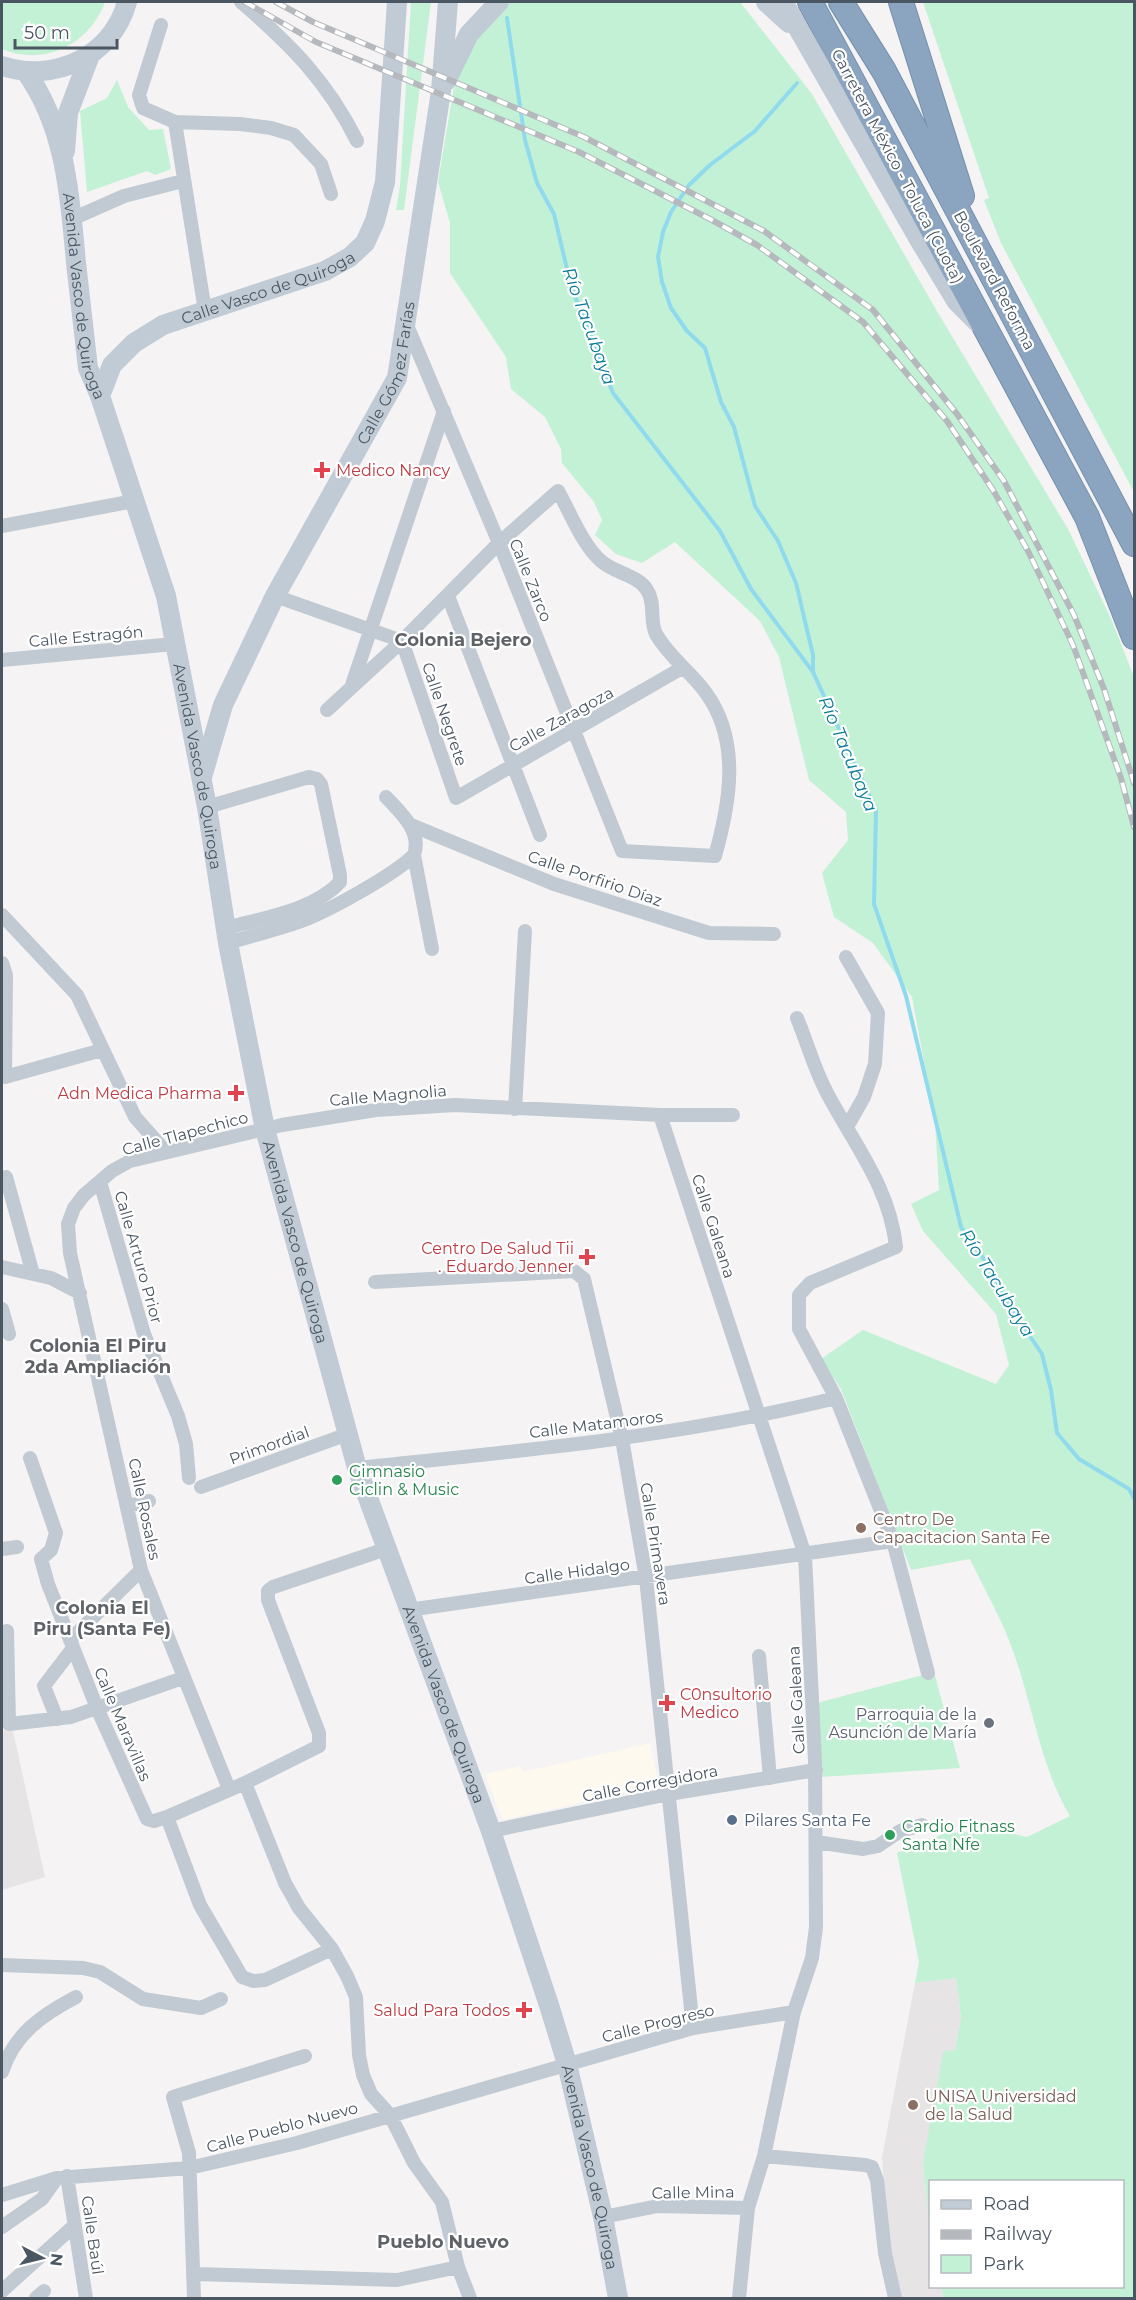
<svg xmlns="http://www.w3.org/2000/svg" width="1136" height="2300" viewBox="0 0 1136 2300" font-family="Montserrat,sans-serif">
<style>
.commercial{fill:#fdf9ef}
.education{fill:#e6e4e5}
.green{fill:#c3f1d5}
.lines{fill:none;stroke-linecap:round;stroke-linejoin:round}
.stream{stroke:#90daee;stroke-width:4}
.highway-casing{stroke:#7690ad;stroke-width:26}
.street{stroke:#c1cad2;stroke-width:14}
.secondary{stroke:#c1cbd6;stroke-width:20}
.highway{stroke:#8ba5c1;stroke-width:24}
.rail-casing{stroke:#b5b8bd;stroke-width:6}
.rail{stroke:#fff;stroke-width:4;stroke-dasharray:11;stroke-linecap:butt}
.health-dot{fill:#e0444e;stroke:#fff;stroke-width:2}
.leisure-dot{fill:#2e9e5b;stroke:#fff;stroke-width:2}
.education-dot{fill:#8d6e63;stroke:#fff;stroke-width:2}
.worship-dot{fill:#6b7280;stroke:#fff;stroke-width:2}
.service-dot{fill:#5c6f8a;stroke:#fff;stroke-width:2}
.labels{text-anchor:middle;stroke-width:4.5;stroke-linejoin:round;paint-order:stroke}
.street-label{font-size:16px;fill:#4a5661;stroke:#fff}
.health-label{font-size:16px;fill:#be3a42;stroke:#fff;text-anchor:end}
.leisure-label{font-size:16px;fill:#27864d;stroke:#fff;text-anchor:start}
.education-label{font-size:16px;fill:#785e54;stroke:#fff;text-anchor:start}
.worship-label{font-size:16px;fill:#5b616d;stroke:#fff;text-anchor:end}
.service-label{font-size:16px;fill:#4e5e75;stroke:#fff;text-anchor:start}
.water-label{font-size:18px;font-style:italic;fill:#0c7c9b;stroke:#fff}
.neighbourhood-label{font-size:18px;font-weight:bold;fill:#5f6368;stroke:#fff}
</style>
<rect width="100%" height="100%" fill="#f5f3f3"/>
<path class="commercial" d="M650,1743l9,42 -157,35 -17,-46 36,-8 2,6z"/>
<path class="education" d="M2,1730l11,1 32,146 -43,13z
M956,1978l5,39 -6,34 -7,-1 -25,112 7,71v53l11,1 2,8 63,3h-106l-11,-44 -7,-97 33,-174z"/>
<path class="green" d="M2,2h103c-15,42 -61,65 -103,47z
M411,2h20l-27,208h-8l4,-24z
M510,2h230l72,92 126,219 130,216 44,92 22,56v1621h-190l-3,-11 181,-1v-104h-192v51l-7,-71 20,-109 5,-3 7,1 6,-34 -5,-39 -41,5 4,-21 -22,-109 48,-20 56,-2 26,6 43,-21c-30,-50 -37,-111 -57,-165 -11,-32 -29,-62 -43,-92l-59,11 -70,-181 -20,-30 42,-29 133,54 13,-19 -13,-51 -73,-83 -12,-27 28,-14 -4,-68 -23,-125 -39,-54 -39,-26 -12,-44 26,-33 -2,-28 -37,-32 -30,-123 -19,-36 -85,-79 -33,21 -26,-9 -21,-19 7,-15 -8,-18 -32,-39 -1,-14 -16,-32 -34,-28 -5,-32 -56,-84v-50l-12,-41 17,-101 15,-34z
M923,2h211v490l-133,-249 -17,-43 5,-2z
M117,80l11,27 21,23 14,-1 8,40 -16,6 -8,-4 -60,21 -7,-81 27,-13z
M934,1672l26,96 -139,9 -4,-74z"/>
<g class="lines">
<path class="stream" d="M507,18l18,122 12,43 17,31 17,72 42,107 107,138 31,58 62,83 63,138 -2,94 32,92 55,231 25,35 29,52 27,40 9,36 6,43 22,26 50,30 5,9
M797,83l-42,48 -45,34 -21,20 -18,27 -8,20 -5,25 4,25 9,26 16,23 18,17 16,54 13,25 21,79 23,35 18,42 17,72v17"/>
<g class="highway-casing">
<path id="highway" d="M810,2l277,515 47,120
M841,2l43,69 250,473
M901,2l61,194"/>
</g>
<path class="street" d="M241,2c50,43 86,79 116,139
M161,25l-22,70 4,13 32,14 65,2 31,4 23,7 27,29 10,30
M175,122l30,189
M72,219l52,-23 59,-15
M2,526l132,-25
M275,596l127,45 54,157 226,-130
M448,596l92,239
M2,660l172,-16
M352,685l92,-274
M327,710l75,-69 97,-98 59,-52c13,23 24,53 43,70 13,12 37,14 46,29 9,13 2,30 9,44 13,23 35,38 50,59 35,48 24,110 9,163l-93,-5 -123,-308 -93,-220
M207,807l102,-30 8,2 4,5 19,91v7c-27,29 -78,36 -114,46
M411,825l143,59 155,49 65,1
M414,855l18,94
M2,915l75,80 58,122 31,35
M228,943c23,-7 48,-13 71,-21 28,-10 95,-47 115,-67 8,-24 -13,-42 -28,-58
M846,957l32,56 -3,51 -11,33 -17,30
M2,963l4,12 -1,102 97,-27
M797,1018c10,24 17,50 29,73 27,52 64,96 70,156l-86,36 -11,12v34l37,69 57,143 35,132
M515,1109l10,-178
M660,1115l145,440 10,206 1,166 -4,31 -18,54 -30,144 -16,52 -9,90
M6,1177l27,97
M100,1182l44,152 34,82 8,28 3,34
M2,1267l49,11 29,15
M375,1282l199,-11 10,8 38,160 24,139 47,450
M2,1309l7,25
M30,1458l26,75 -5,17 -10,9 7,25 49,124 50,111 7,2 13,-4 78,-34 74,-37v-13l-51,-133v-9l5,-4 113,-38
M357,1468c161,-17 322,-31 479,-70
M201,1487l147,-53
M128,1506l21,-5
M2,1549l15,-2
M408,1610l485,-69
M7,1631l2,93 62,-7 112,-39
M70,1640l71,-70
M759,1656l11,122
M57,1719l-13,-33 29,-38
M245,1783l40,100 14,25 33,41 15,27 9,21 3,58 4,20 8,19 19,21 24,48 28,39 16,65 12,31
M229,1789l-88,-219 -71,-317 -2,-29 6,-16 10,-13 28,-24 18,-10 152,-36 94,-15 79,-5 205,10h73
M167,1817l33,88 42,72 11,4 12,-1 67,-31
M491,1831l178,-37 147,-24
M816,1842l47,7 15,-3 22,-15 22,-6
M2,1965l81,3 17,4 43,27 58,9 20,-9
M2,2072c12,-38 40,-57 74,-75
M764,2156l101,9 7,2 5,13 8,73 10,45
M67,2176l19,122
M2,2195l55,-17 132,-10 108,-25 396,-115 101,-16
M603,2217l55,-11 90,2
M2,2227l40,-28 15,-21
M194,2274l203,6 61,-13
M2,2291l73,-66
M36,2298l8,-7
M194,2298l-5,-145 -16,-56 132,-41"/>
<g class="secondary">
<path d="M766,2l23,21"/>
<path d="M783,2l137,239 37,61 20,20"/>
<path d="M2,66c52,17 110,-9 125,-64"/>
<path id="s1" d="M26,72c40,56 44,125 50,191 4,35 8,70 12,105l12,28 66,200 41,211 21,136 37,186 92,339 134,363 58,174 18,59 36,153 15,81"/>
<path d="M446,81l23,-47 30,-32"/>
<path d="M65,151l3,-38 22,-58"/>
<path id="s2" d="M100,396l12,-31 22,-22 29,-18 162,-54 25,-14 15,-14 10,-22 10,-39 12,-180"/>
<path id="s3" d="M202,777l21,-72 52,-109 122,-218 44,-287 7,-89"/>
</g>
<use href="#highway" class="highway"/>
<g class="rail-casing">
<path id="rail" d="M245,2l71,40 263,110 131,67 47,26 106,77 84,99 46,69 35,61 45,94 48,133 13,49
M276,2l37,20 271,115 180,94 109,79 84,104 47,67 70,134 30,74 30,94"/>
</g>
<use href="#rail" class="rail"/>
</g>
<g class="health-dot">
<path d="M319 461h6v6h6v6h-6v6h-6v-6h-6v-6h6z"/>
<path d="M233 1084h6v6h6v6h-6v6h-6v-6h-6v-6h6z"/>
<path d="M584 1248h6v6h6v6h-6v6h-6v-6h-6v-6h6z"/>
<path d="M664 1694h6v6h6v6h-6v6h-6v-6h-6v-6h6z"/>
<path d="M521 2001h6v6h6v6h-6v6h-6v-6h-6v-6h6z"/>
</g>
<g class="leisure-dot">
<circle cx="337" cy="1480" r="6"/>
<circle cx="890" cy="1835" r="6"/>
</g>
<g class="education-dot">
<circle cx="861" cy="1528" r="6"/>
<circle cx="913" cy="2105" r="6"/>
</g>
<circle class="worship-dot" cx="989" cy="1723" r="6"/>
<circle class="service-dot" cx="732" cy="1820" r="6"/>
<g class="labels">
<g class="street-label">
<text transform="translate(898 166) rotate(62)" y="6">Carretera México - Toluca (Cuota)</text>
<text transform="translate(995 280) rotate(62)" y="6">Boulevard Reforma</text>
<text dy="6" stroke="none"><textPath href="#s2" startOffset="210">Calle Vasco de Quiroga</textPath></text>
<text dy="6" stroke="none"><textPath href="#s1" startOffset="234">Avenida Vasco de Quiroga</textPath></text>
<text dy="6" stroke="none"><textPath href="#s3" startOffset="447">Calle Gómez Farías</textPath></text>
<text transform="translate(531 580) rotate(68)" y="6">Calle Zarco</text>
<text transform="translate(86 636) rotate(-5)" y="6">Calle Estragón</text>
<text transform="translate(445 714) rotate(71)" y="6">Calle Negrete</text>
<text transform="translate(561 719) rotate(-29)" y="6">Calle Zaragoza</text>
<text dy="6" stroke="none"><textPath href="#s1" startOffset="720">Avenida Vasco de Quiroga</textPath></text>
<text transform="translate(595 878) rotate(19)" y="6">Calle Porfirio Díaz</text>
<text transform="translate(388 1095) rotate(-5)" y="6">Calle Magnolia</text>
<text transform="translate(185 1133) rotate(-15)" y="6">Calle Tlapechico</text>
<text transform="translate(714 1226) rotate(72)" y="6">Calle Galeana</text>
<text dy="6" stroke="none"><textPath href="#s1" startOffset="1206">Avenida Vasco de Quiroga</textPath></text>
<text transform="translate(139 1257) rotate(74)" y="6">Calle Arturo Prior</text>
<text transform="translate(596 1424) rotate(-7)" y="6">Calle Matamoros</text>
<text transform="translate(269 1445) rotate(-20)" y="6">Primordial</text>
<text transform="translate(145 1509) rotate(78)" y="6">Calle Rosales</text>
<text transform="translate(656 1544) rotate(81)" y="6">Calle Primavera</text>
<text transform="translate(577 1571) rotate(-8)" y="6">Calle Hidalgo</text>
<text transform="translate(796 1700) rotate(-93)" y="6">Calle Galeana</text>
<text dy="6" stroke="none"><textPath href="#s1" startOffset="1692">Avenida Vasco de Quiroga</textPath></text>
<text transform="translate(123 1724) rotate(67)" y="6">Calle Maravillas</text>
<text transform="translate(650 1783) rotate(-11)" y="6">Calle Corregidora</text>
<text transform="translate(658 2023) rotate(-14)" y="6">Calle Progreso</text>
<text transform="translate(282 2127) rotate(-15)" y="6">Calle Pueblo Nuevo</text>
<text dy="6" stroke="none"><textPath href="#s1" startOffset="2178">Avenida Vasco de Quiroga</textPath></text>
<text transform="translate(693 2192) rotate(-1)" y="6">Calle Mina</text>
<text transform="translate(93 2235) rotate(82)" y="6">Calle Baúl</text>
</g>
<g class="health-label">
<text x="336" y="476" text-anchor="start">Medico Nancy</text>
<text x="222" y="1099">Adn Medica Pharma</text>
<text x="574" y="1254">Centro De Salud Tii<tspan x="574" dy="18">. Eduardo Jenner</tspan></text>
<text x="680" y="1700" text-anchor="start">C0nsultorio<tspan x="680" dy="18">Medico</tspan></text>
<text x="510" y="2016">Salud Para Todos</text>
</g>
<g class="leisure-label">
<text x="349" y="1477">Gimnasio<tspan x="349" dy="18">Ciclin &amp; Music</tspan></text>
<text x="902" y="1832">Cardio Fitnass<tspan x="902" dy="18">Santa Nfe</tspan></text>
</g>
<g class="education-label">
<text x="873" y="1525">Centro De<tspan x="873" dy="18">Capacitacion Santa Fe</tspan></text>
<text x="925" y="2102">UNISA Universidad<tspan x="925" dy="18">de la Salud</tspan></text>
</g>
<g class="worship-label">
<text x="977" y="1720">Parroquia de la<tspan x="977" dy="18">Asunción de María</tspan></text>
</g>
<g class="service-label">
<text x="744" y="1826">Pilares Santa Fe</text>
</g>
<g class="water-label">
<text transform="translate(589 326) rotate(70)" y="6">Río Tacubaya</text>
<text transform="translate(848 754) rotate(67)" y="6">Río Tacubaya</text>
<text transform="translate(997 1283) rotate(58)" y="6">Río Tacubaya</text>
</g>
<g class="neighbourhood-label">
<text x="463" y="646">Colonia Bejero</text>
<text x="98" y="1352">Colonia El Piru<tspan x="98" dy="21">2da Ampliación</tspan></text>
<text x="102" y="1614">Colonia El<tspan x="102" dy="21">Piru (Santa Fe)</tspan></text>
<text x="443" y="2248">Pueblo Nuevo</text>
</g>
</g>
<rect width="1136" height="2300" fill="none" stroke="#4a5661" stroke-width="6"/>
<rect x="929" y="2180" width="195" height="108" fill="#ffffff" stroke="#b7bbc0" stroke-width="1.5"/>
<rect x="941" y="2200" width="30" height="9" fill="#c1cbd6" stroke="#b7bbc0" stroke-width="1.5"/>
<text x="983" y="2210" font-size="18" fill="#4a5661">Road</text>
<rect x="941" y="2230" width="30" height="9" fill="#b5b8bd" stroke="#b7bbc0" stroke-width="1.5"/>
<text x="983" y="2240" font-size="18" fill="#4a5661">Railway</text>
<rect x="941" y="2255" width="30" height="18" fill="#c3f1d5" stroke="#b7bbc0" stroke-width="1.5"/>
<text x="983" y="2270" font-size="18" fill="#4a5661">Park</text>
<g transform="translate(42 2258) rotate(97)" stroke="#ffffff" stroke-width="4.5" paint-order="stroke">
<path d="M0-4.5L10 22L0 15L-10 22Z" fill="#4a5661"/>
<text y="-9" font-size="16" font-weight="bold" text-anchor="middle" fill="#4a5661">N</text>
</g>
<path d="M15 39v9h102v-9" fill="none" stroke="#4a5661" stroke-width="3"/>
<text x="24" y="39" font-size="18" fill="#4a5661" stroke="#ffffff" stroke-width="4.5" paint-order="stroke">50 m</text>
</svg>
